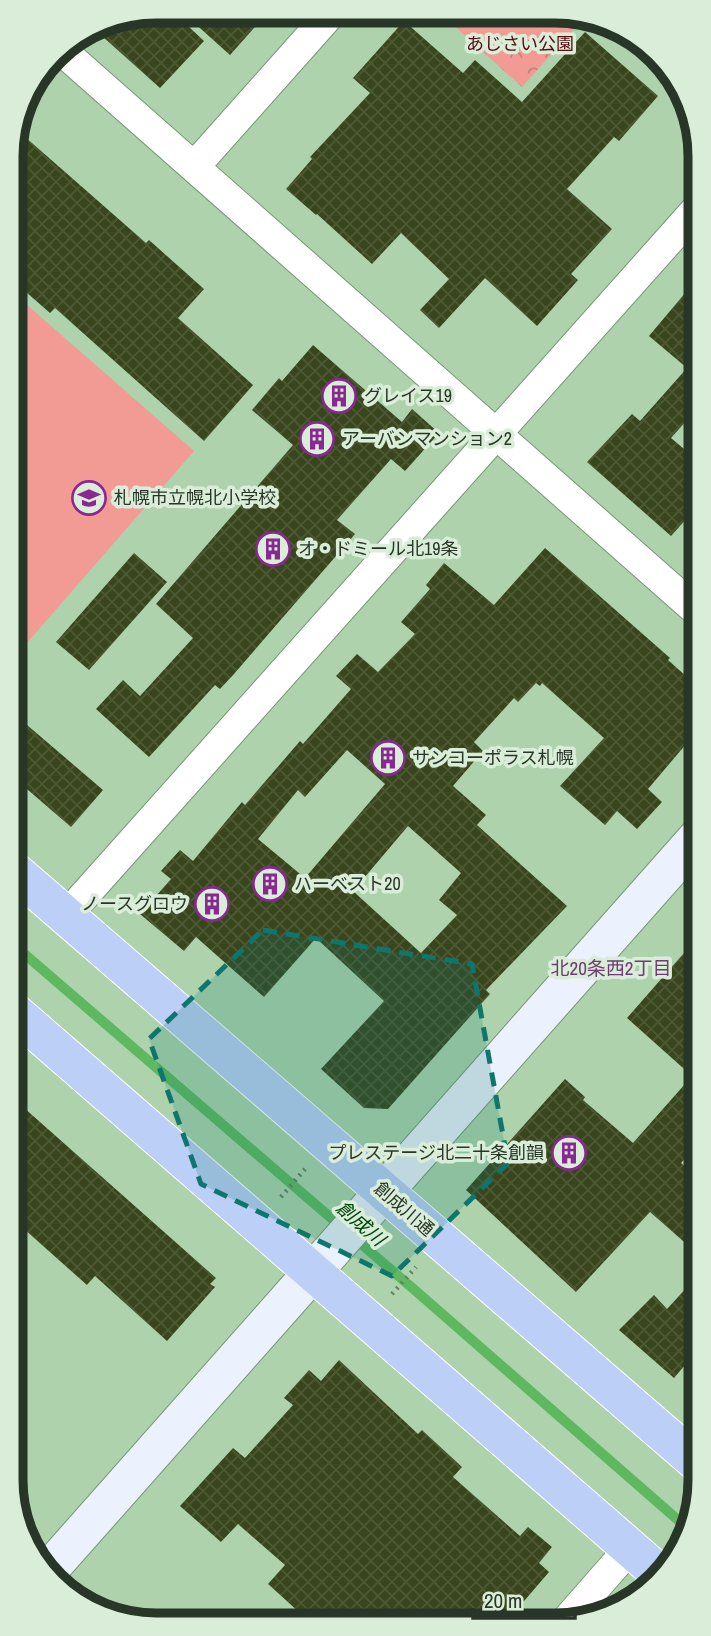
<svg xmlns="http://www.w3.org/2000/svg" width="711" height="1636" viewBox="0 0 711 1636" font-family="'Archivo Narrow','Noto Sans JP',sans-serif">
<style>
.park{fill:url(#park-crowns)}
.pitch{fill:#f29b95}
.lines{fill:none;stroke-linecap:round;stroke-linejoin:round}
.stream{stroke:#5eb860;stroke-width:10}
.building{fill:url(#building-cross-hatch);fill-rule:evenodd}
.street-casing{stroke:#769875;stroke-width:32}
.secondary-casing{stroke:#769875;stroke-width:40}
.highway-casing{stroke:#fff;stroke-width:40}
.path{stroke:#667f65;stroke-width:4.5;stroke-dasharray:2 5;stroke-linecap:butt}
.street{stroke:#fff;stroke-width:30}
.secondary{stroke:#ebf1fd;stroke-width:38}
.highway{stroke:#bbcff7;stroke-width:38}
.marked{fill:#0f766e;fill-opacity:0.2;stroke:#0f766e;stroke-width:5;stroke-dasharray:14 9;stroke-linejoin:round}
.labels{text-anchor:middle;stroke-width:7;stroke-linejoin:round;paint-order:stroke}
.park-label{font-size:18px;fill:#580a0f;stroke:#daedd9}
.poi-label{font-size:18px;fill:#283627;stroke:#daedd9;text-anchor:start}
.street-label{font-size:18px;fill:#283627;stroke:#daedd9}
.neighbourhood-label{font-size:19px;fill:#6c3d70;stroke:#daedd9}
.water-label{font-size:19px;font-style:italic;fill:#01460a;stroke:#daedd9}
.rim{fill:none;stroke:#283627;stroke-width:9}
</style>
<defs>
<pattern id="park-crowns" width="20" height="18" patternUnits="userSpaceOnUse" patternTransform="scale(1.75)"><rect width="20" height="18" fill="#f29b95"/><path d="M2 6a3 3 0 1 1 6 0M12 15a3 3 0 1 1 6 0" fill="none" stroke="#c47f7a"/></pattern>
<pattern id="building-cross-hatch" width="8" height="8" patternUnits="userSpaceOnUse" patternTransform="scale(1.75)"><rect width="8" height="8" fill="#39461d"/><path d="M0 0l8 8M0 8l8-8" fill="none" stroke="#4d5935"/></pattern>
</defs>
<rect width="100%" height="100%" fill="#add2ac"/>
<path class="park" d="M439,12l117,1 18,16 -52,58z"/>
<path class="pitch" d="M11,291l183,160 -181,208z"/>
<g class="lines">
<path class="stream" d="M14,945l403,347 269,235"/>
</g>
<path class="building" d="M151,11h21l32,30 -44,47 -68,-61 9,-6z
M181,11h88l-39,44z
M404,21l59,52 12,-13 47,42 63,-70 73,64 -39,45 -5,-4 -47,52 45,40 -41,45 7,6 -41,46 -52,-48 -46,50 -19,-18 29,-31 -48,-46 -29,31 -55,-50 -1,1 -30,-26 26,-30 -2,-2 60,-64 -17,-15z
M16,129l130,114 3,-3 55,49 -26,29 75,67 -49,56 -149,-133 -5,5 -39,-34v-133z
M696,280v130l-25,28 26,22v47l-26,29 -84,-74 45,-48 8,7 47,-53 -38,-32z
M313,345l89,77 10,-13 27,24 -34,38 -14,-12 -54,61 18,14 -121,140 -14,15 -5,-4 -66,72 -53,-48 27,-29 17,16 53,-58 -37,-34 137,-159 -41,-35 27,-32 3,3z
M545,548l125,110 -2,2 29,26 1,44 -50,59 14,13 -25,27 -20,-18 -12,14 -45,-39 44,-48 -62,-55 -2,3 -4,-3 -18,19 -4,-4 -40,44 9,9 -30,35 33,29 -9,10 90,81 -81,84 4,4 -102,115 -24,-1 -43,-39 63,-68 -68,-63 -52,59 -68,-60 -12,14 -44,-37 31,-35 -10,-8 19,-21 13,11 49,-59 3,3 55,-64 3,3 48,-55 -15,-13 21,-22 21,18 37,-38 -14,-12 29,-33 -4,-4 18,-22 50,42zM347,750l38,34 -80,94 -47,-39 40,-49 7,7zM408,826l53,47 -22,27 18,15 -36,38 -68,-62z
M134,553l33,29 -78,88 -33,-28z
M13,713l90,77 -32,37 -58,-50z
M698,937l1,205 -18,21 18,16v76l-49,-43 -74,80 -110,-102 99,-111 20,18 -2,3 50,43 59,-67 -65,-58z
M14,1099l202,179 -6,6 5,3 -48,54 -72,-65 -8,9 -72,-64z
M699,1274l1,104 -15,-13 -11,13 -55,-48 35,-35 13,14z
M339,1360l79,74 4,-4 40,37 -9,10 67,59 8,-9 24,20 -13,16 10,9 -42,49 -197,1 -42,-38 17,-19 -47,-41 -17,18 -41,-36 53,-58 12,10 48,-53 -9,-7 25,-28 12,11z"/>
<g class="lines">
<g class="street-casing">
<path id="street" d="M59,48l638,563
M194,167l138,-155
M66,916l630,-706
M566,1621l64,-73"/>
</g>
<g class="secondary-casing">
<path id="secondary" d="M48,1571l650,-734"/>
</g>
<g class="highway-casing">
<path id="highway" d="M13,870l687,595
M14,1012l647,563"/>
</g>
<path class="path" d="M281,1197l24,-28
M392,1294l24,-27"/>
<use href="#street" class="street"/>
<use href="#secondary" class="secondary"/>
<use href="#highway" class="highway"/>
</g>
<path class="marked" d="M263,930l209,34 36,199 -116,113 -191,-92 -52,-145z"/>
<defs>
<g id="building-ring" transform="scale(1.75)"><circle r="9.5" fill="#daedd9" stroke="#882891" stroke-width="1.5"/><path d="M-4-6H4V6H1V3H-1V6H-4ZM-2.5-4.3h1.7v1.8h-1.7ZM.8-4.3h1.7v1.8H.8ZM-2.5-1h1.7V.8h-1.7ZM.8-1h1.7V.8H.8Z" fill="#882891"/></g>
<g id="school-ring" transform="scale(1.75)"><circle r="9.5" fill="#daedd9" stroke="#882891" stroke-width="1.5"/><path d="M0-5L7-2L0 1L-7-2ZM-4 1L0 2.5L4 1V4Q0 6-4 4Z" fill="#882891"/></g>
</defs>
<g fill-rule="evenodd">
<use href="#building-ring" x="339" y="396"/>
<use href="#building-ring" x="317" y="439"/>
<use href="#school-ring" x="89" y="498"/>
<use href="#building-ring" x="273" y="549"/>
<use href="#building-ring" x="388" y="758"/>
<use href="#building-ring" x="270" y="884"/>
<use href="#building-ring" x="212" y="904"/>
<use href="#building-ring" x="569" y="1153"/>
</g>
<g class="labels">
<g class="park-label">
<text x="520" y="50">あじさい公園</text>
</g>
<g class="poi-label">
<text x="364" y="402">グレイス19</text>
<text x="342" y="445">アーバンマンション2</text>
<text x="114" y="504">札幌市立幌北小学校</text>
<text x="298" y="555">オ・ドミール北19条</text>
<text x="412" y="764">サンコーポラス札幌</text>
<text x="294" y="890">ハーベスト20</text>
<text x="188" y="910" text-anchor="end">ノースグロウ</text>
<text x="544" y="1159" text-anchor="end">プレステージ北二十条創韻</text>
</g>
<g class="street-label">
<text transform="translate(404 1209) rotate(41)" y="6">創成川通</text>
</g>
<g class="neighbourhood-label">
<text x="611" y="975">北20条西2丁目</text>
</g>
<g class="water-label">
<text transform="translate(361 1223) rotate(41)" y="7">創成川</text>
</g>
</g>
<path d="M0 0H711V1636H0ZM156 23H555A133 133 0 0 1 688 156V1480A133 133 0 0 1 555 1613H156A133 133 0 0 1 23 1480V156A133 133 0 0 1 156 23Z" fill="#daedd9" fill-rule="evenodd"/>
<path class="rim" d="M156 23H555A133 133 0 0 1 688 156V1480A133 133 0 0 1 555 1613H156A133 133 0 0 1 23 1480V156A133 133 0 0 1 156 23Z"/>
<path d="M473 1608v10h102v-10" fill="none" stroke="#283627" stroke-width="3.5"/>
<text x="484" y="1608" font-size="21" fill="#283627" stroke="#daedd9" stroke-width="5" paint-order="stroke">20 m</text>
</svg>
